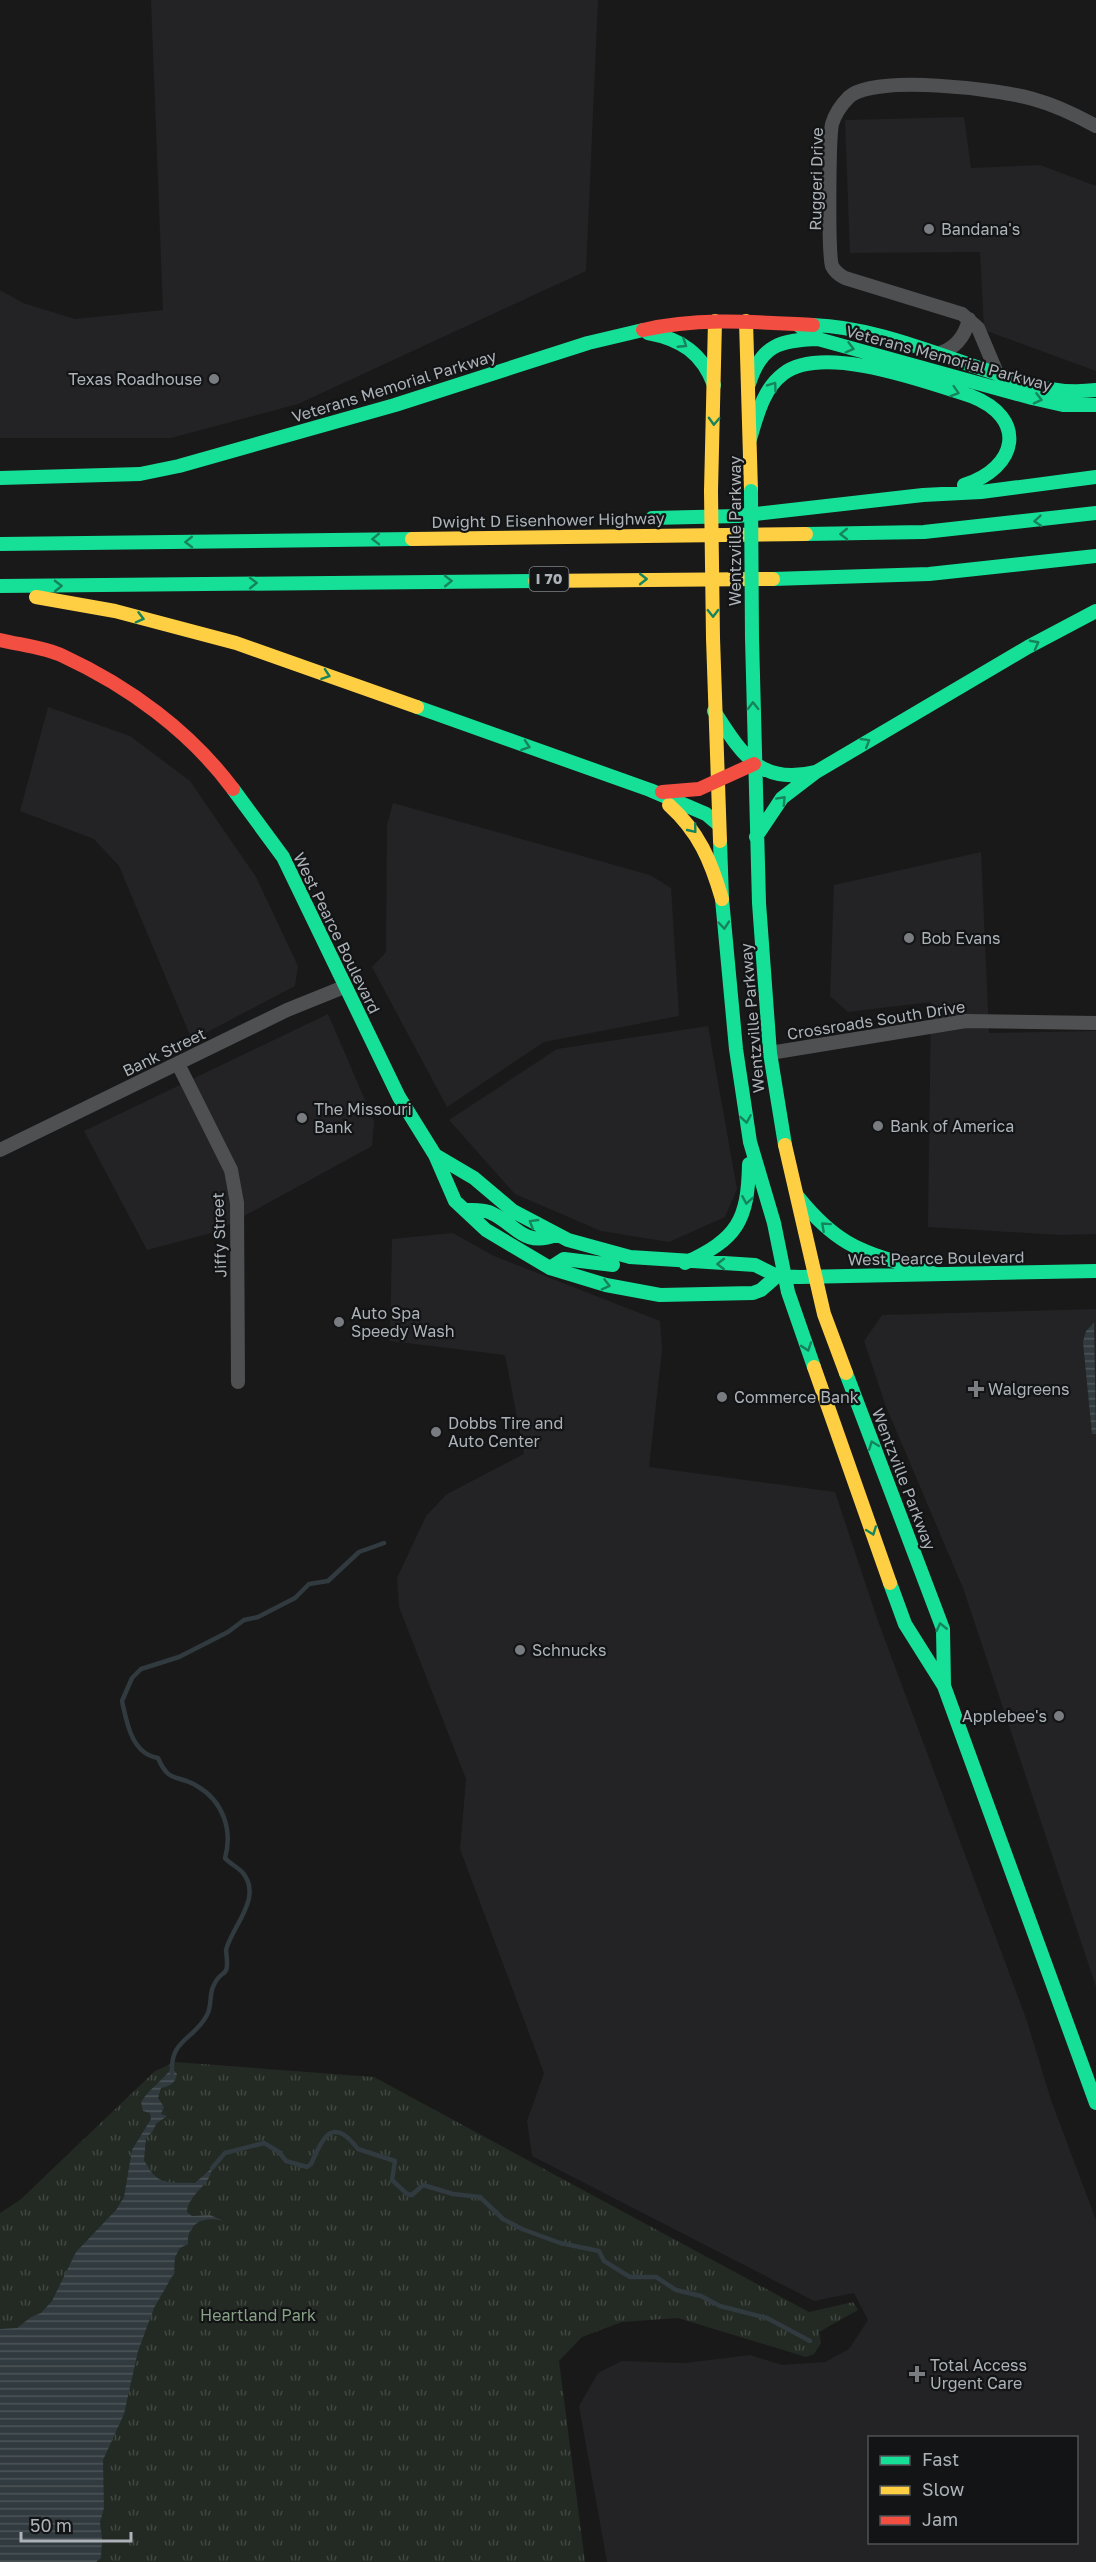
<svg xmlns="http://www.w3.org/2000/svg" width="1096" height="2562" viewBox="0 0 1096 2562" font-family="'Golos Text',sans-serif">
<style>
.built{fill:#232325;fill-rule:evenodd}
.park{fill:url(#park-tufts)}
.water{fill:url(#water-rules)}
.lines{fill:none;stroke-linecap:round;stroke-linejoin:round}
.stream{stroke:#313a3e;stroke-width:4.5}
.street{stroke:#4e5052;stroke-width:14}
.fast{stroke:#16e098;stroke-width:14}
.slow{stroke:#ffcf43;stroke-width:14}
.jam{stroke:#f24e42;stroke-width:14}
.fast-bridge{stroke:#16e098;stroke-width:14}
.slow-bridge{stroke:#ffcf43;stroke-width:14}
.oneway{stroke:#15845d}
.poi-dot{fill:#797c80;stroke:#131415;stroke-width:2}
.labels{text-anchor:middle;stroke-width:4.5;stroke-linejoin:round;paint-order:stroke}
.shield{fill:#131415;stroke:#7e8387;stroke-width:1.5}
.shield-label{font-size:15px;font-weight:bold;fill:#acb2b8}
.street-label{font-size:16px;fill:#acb2b8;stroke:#131415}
.poi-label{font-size:16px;fill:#acb2b8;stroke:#131415;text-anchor:start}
.park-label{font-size:16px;fill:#88a186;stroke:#131415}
</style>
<defs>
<pattern id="park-tufts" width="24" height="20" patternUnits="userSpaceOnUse" patternTransform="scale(1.5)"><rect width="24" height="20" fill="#232923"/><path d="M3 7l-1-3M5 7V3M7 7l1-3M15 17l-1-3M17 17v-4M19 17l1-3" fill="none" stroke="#404641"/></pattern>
<pattern id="water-rules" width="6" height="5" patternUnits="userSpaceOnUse" patternTransform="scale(1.5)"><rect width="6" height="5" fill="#313a3e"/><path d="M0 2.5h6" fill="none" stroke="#4c5458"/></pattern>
</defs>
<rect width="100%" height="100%" fill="#191919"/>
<path class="built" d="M151,0h447l-12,271 -288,133 -127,34h-171v-148l23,13 52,16 88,-9z
M964,117l7,51 69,-3 56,21v185l-112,-41 -4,-78 -130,1 -5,-133z
M48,707l82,29 60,45 66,96 42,89 -3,20 -103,54 -73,-174 -25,-27 -74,-28z
M393,803l257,72 21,13 8,128 -135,26 -97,65 -75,-140 14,-15 1,-127z
M981,852l8,181 107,-2v203l-35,1 -133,-8 3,-225 -83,10 -18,-16 4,-111z
M328,1014l46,107 -2,25 -157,86 -68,18 -63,-119z
M708,1026l29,163 -12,28 -56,25 -68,-11 -86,-37 -66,-74 108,-71z
M453,1233l41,23 166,65 2,29 -13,117 186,25 43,129 149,400 24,79 45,120v342h-489l-28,-156 19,-33 24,-12 63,2 65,-8 32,10 43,-3 24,-13 19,-29 -14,-27 -40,8 -282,-145 -5,-35 17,-48 -84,-224 6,-70 -67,-172 -2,-29 29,-62 21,-22 77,-40 -19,-99 -115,-14 2,-102zM870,2438h206v104h-206z
M1096,1309v678l-133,-399 -78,-184 -21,-63 18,-26z"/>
<path class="park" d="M175,2062l199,15 435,235 44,-10 5,8 -39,22 2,11 -7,11 -8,3 -128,-39 -56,4 -40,15 -23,24 26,201h-585v-349l20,-13 135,-129z"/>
<path class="water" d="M1094,1323l2,111h-4l-9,-92 3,-11z
M172,2068l5,6c-2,10 -7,12 -16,14l-3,10 6,9 -3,7 6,2 -11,8 -3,7 -7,7 -2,22c13,27 25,22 51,23l17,-15c-2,19 -24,25 -25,44l5,4 18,-1 14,6c-19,-5 -37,1 -36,23l-8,4 -5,9 -1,16 -20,35 -16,43 -14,63 -21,46 1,48 -4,14 2,17 -1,19 -5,4h-96v-233l17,-1 14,-11 10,-4 11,-12 24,-49 40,-42 8,-13 8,-47 19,-31 -1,-6 -7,-2 -2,-9c9,-14 21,-21 31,-34z"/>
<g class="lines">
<path class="stream" d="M172,2073c-2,-34 22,-33 35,-58 5,-9 2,-19 6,-28 9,-22 17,-4 13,-37 6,-24 37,-52 17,-77 -5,-6 -13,-9 -18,-15 8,-28 -2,-57 -28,-72 -19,-12 -28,-2 -39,-28 -26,-4 -31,-34 -36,-57l10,-23 9,-9 38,-12 49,-25 16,-12 14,-3 37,-19 14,-14 19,-3 31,-29 25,-9
M212,2168l13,-15 39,-10 15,9 7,9 21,6 4,-3c12,-26 21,-49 47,-15l37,12 -3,19 15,14 5,1 11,-10 30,9 27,3 23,22 19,10 38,14 39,8 5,10 26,16h26l20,13 25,6 19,10 47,12 43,23"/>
<path class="street" d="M937,354c18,-5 28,-17 32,-35
M997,373l-19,-45 -16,-14 -117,-36c-6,-3 -10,-6 -13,-12 -4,-13 -3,-128 0,-142 3,-10 10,-20 17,-27 25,-23 150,-8 184,2 22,6 43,16 63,27
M770,1053l196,-32 130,2
M178,1064l53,106 6,33 1,179
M0,1150l287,-140 57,-23"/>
<path class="fast" d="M798,325l20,14 214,59 31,7h33
M813,325c60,2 120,28 176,46 39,13 65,24 107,19
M648,333c33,6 54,20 66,52
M749,384c12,-39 31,-44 69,-45
M750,439c7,-23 13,-50 33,-65 40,-31 143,8 188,22 57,22 47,72 -7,89
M0,478l140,-4 39,-8 216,-61 193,-62 55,-13
M652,518l86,-2 185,-21 58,-3 115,-15
M806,534l118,-2 172,-19
M0,544l412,-5
M773,579l156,-5 167,-18
M0,586l535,-5
M752,638l7,265 11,150 15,92
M417,707l233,83 56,24 13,11
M714,711c27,42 46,75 101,61
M233,789l50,68 116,240 36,58 20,46 31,29 64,38 56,17 54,10 93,-2 8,-3 16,-14
M756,837l26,-39 34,-26 212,-125 68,-36
M720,841l2,58 14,150 14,93 24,81 14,69 26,75
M435,1155l39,23 39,33 55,29 62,17 125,8 22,11 23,1 296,-6
M798,1197c46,57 72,55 137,77
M465,1210c8,0 16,-1 24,2 27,11 33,36 67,23
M685,1263c52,-24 63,-42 64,-99
M550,1268l14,-9 49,6
M846,1373l97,256 1,56
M890,1583l15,41 39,62 152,417"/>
<path class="slow" d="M746,321l5,170
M711,491l4,-170
M412,539l394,-5
M535,581l238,-2
M36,597l79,14 121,32 181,64
M713,638l7,203
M669,805c30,27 42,56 53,94
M785,1145l39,169 22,59
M814,1367l76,216"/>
<path class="jam" d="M643,330c56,-13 113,-8 170,-5
M0,640c20,5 44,7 63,16 65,30 127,75 170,133
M662,792l37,-3 55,-25"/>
<path class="fast-bridge" d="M751,491l1,147"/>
<path class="slow-bridge" d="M711,491l2,147"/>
</g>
<defs><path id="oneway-chevron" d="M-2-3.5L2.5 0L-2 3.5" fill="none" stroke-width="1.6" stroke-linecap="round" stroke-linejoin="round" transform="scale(1.5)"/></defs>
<g class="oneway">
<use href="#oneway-chevron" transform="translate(683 344) rotate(33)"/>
<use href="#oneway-chevron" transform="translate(850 348) rotate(15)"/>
<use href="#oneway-chevron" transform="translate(773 386) rotate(-54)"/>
<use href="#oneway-chevron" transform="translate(955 392) rotate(17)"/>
<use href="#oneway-chevron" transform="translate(1038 399) rotate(14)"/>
<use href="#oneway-chevron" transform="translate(714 421) rotate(92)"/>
<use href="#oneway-chevron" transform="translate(1038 521) rotate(175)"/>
<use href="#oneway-chevron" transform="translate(844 534) rotate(179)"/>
<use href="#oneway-chevron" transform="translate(376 539) rotate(179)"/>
<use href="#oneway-chevron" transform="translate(189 542) rotate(179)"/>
<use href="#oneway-chevron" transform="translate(643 579)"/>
<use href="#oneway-chevron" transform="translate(448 581) rotate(-1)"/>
<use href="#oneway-chevron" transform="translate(253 583) rotate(-1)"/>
<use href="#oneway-chevron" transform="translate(58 586) rotate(-1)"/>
<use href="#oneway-chevron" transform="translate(713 613) rotate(89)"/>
<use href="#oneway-chevron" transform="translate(140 618) rotate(15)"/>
<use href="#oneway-chevron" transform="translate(1035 644) rotate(-28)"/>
<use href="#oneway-chevron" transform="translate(326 675) rotate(19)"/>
<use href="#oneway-chevron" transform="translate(753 706) rotate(-91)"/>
<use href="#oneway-chevron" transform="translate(866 742) rotate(-31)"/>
<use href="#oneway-chevron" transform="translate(526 746) rotate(19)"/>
<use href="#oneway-chevron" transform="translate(782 800) rotate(-47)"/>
<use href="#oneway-chevron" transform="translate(693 829) rotate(51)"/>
<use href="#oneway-chevron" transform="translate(724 925) rotate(85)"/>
<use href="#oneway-chevron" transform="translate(746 1119) rotate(81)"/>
<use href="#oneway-chevron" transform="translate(747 1200) rotate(100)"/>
<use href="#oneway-chevron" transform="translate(533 1223) rotate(-149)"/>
<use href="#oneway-chevron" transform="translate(825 1226) rotate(-138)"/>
<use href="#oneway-chevron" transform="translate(721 1264) rotate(-180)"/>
<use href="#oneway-chevron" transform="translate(606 1285) rotate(14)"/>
<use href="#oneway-chevron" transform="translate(807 1347) rotate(71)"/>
<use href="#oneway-chevron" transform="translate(873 1445) rotate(-111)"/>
<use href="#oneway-chevron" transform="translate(872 1531) rotate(70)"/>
<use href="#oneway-chevron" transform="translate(941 1627) rotate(-103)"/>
</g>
<g class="poi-dot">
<circle cx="929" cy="229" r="6"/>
<circle cx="214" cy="379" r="6"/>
<circle cx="909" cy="938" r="6"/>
<circle cx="302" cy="1118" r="6"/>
<circle cx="878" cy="1126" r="6"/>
<circle cx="339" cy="1322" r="6"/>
<path d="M973 1380h6v6h6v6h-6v6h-6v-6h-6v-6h6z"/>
<circle cx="722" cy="1397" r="6"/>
<circle cx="436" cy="1432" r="6"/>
<circle cx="520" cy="1650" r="6"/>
<circle cx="1059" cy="1716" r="6"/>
<path d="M914 2365h6v6h6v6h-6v6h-6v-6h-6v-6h6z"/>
</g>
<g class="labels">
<rect class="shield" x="529.5" y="567" width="39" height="24" rx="4.5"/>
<g class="shield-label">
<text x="549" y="584">I 70</text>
</g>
<g class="street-label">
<text transform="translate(816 179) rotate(-89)" y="6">Ruggeri Drive</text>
<text transform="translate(949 358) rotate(15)" y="6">Veterans Memorial Parkway</text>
<text transform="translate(394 386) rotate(-17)" y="6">Veterans Memorial Parkway</text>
<text transform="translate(548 520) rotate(-1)" y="6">Dwight D Eisenhower Highway</text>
<text transform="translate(735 531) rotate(-90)" y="6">Wentzville Parkway</text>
<text transform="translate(337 933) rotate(64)" y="6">West Pearce Boulevard</text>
<text transform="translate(752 1018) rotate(-95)" y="6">Wentzville Parkway</text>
<text transform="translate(876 1020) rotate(-9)" y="6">Crossroads South Drive</text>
<text transform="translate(164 1052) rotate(-26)" y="6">Bank Street</text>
<text transform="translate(219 1235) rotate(-92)" y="6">Jiffy Street</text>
<text transform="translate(936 1258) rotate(-1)" y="6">West Pearce Boulevard</text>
<text transform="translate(904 1479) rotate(69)" y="6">Wentzville Parkway</text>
</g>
<g class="poi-label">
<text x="941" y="235">Bandana's</text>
<text x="202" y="385" text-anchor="end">Texas Roadhouse</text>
<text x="921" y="944">Bob Evans</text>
<text x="314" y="1115">The Missouri<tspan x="314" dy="18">Bank</tspan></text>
<text x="890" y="1132">Bank of America</text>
<text x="351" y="1319">Auto Spa<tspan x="351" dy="18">Speedy Wash</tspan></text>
<text x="988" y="1395">Walgreens</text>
<text x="734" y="1403">Commerce Bank</text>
<text x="448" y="1429">Dobbs Tire and<tspan x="448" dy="18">Auto Center</tspan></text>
<text x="532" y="1656">Schnucks</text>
<text x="1047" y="1722" text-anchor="end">Applebee's</text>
<text x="930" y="2371">Total Access<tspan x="930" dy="18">Urgent Care</tspan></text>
</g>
<g class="park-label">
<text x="258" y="2321">Heartland Park</text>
</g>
</g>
<rect x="868" y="2436" width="210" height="108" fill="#131415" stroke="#505356" stroke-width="1.5"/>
<rect x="880" y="2456" width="30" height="9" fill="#16e098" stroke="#505356" stroke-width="1.5"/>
<text x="922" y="2466" font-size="18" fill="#acb2b8">Fast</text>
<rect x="880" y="2486" width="30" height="9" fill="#ffcf43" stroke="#505356" stroke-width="1.5"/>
<text x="922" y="2496" font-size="18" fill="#acb2b8">Slow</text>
<rect x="880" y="2516" width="30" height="9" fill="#f24e42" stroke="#505356" stroke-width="1.5"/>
<text x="922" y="2526" font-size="18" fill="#acb2b8">Jam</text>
<path d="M21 2532v9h110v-9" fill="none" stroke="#acb2b8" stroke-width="3"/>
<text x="30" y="2532" font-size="18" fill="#acb2b8" stroke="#131415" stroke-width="4.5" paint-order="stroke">50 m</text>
</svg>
